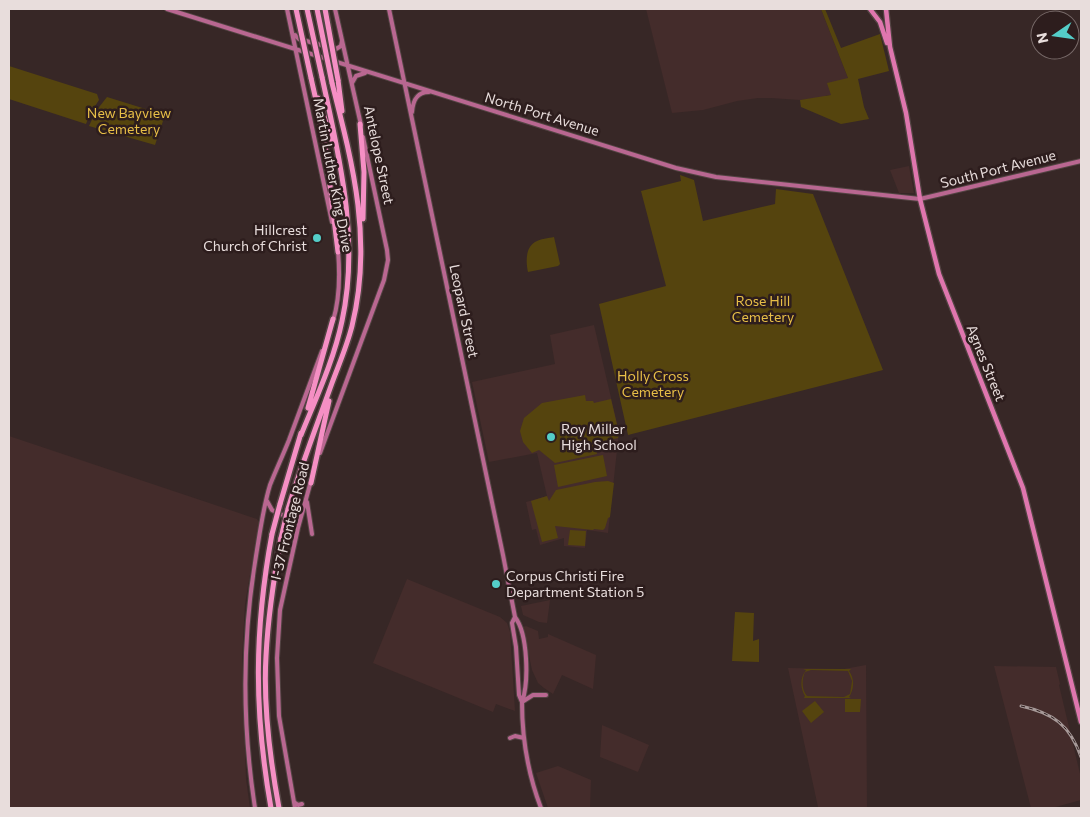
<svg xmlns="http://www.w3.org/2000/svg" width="1090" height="817" viewBox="0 0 1090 817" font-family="Commissioner,sans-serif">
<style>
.built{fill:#442c2b}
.green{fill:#55440e;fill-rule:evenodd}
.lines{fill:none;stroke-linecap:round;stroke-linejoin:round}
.secondary-casing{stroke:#534443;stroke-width:6}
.primary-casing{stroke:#534443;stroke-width:7}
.motorway-casing{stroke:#534443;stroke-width:8}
.secondary{stroke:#b96791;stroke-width:4}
.primary{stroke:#df76ae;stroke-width:4.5}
.motorway{stroke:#f58fc4;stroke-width:5}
.rail-casing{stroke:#a69998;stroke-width:3}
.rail{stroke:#2d1d1d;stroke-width:1;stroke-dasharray:4;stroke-linecap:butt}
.motorway-bridge-casing{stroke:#534443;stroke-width:8;stroke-linecap:butt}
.motorway-bridge{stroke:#f58fc4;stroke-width:5}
.poi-dot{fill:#54cdc8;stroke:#2d1d1d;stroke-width:2}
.labels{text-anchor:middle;stroke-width:5;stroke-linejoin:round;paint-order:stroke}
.park-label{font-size:14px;fill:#e8bf47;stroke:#2d1d1d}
.street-label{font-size:14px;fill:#e8dddc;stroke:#2d1d1d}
.poi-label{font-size:14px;fill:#e8dddc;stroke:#2d1d1d;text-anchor:start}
</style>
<rect width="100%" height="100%" fill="#372726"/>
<path class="built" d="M646,9h175l27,69 -17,17h-4l-3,2 -24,3 -29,-2h-13l-21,3 -34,9 -31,3z
M909,166l5,27h-15l-9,-23z
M594,325l25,107 -11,101 -21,-3 -2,18 -21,-2v-8l-24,7 -4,-16 -4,1 -6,-28 21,-6 -10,-43 -48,9 -17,-80 83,-18 -5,-29z
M9,436l248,83 2,3 -14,82 -3,55 4,120 4,29h-241z
M407,579l93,38 7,6 3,9 5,79 -19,-7 -3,8 -120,-49z
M550,600l-3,23 -8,-1 -16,-7 -2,-9z
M526,626l12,5 1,8 9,-2v-3l48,21 -3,34 -31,-14 -9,19 -9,-6 -6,-5 -6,-13 -9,-43z
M866,665l1,143h-46l-3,-1 -30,-139 56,1z
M994,666l62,1 4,17 -1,1 22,93v22l-29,8h-21z
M602,725l47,20 -11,27 -38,-15z
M558,766l33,14 -1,28h-42l-12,-35z"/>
<path class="green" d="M821,9h4l16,39 39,-14 9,37 -31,8 6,28 5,12 -28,5 -40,-17 -1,-7 31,-5 -4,-12 21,-5z
M9,66l88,28 2,6 -9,14 -4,10 -77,-25z
M107,97l58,18 -10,30 -66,-19 7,-15z
M680,175l14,5 9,41 72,-17 1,-15 37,5 70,176 -255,65 -29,-131 67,-18 -25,-95 40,-10z
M554,237l6,27 -2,2 -30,6c-2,-9 -3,-24 7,-30 5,-3 14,-4 19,-5z
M585,395l1,6h7l1,2 17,-4 8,34 -1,5 -23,5 2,11 -42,9 -16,-13 -7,3 -9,-11 -3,-11 4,-13 18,-15z
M603,455l4,21 -49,11 -4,-22z
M608,481l6,2 -4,34 -2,1 -3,10 -2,2 -9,-1 -1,1 -38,-4 3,12 -16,4 -11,-41 16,-5 2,5 7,-11 39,-8z
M570,530l16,1 -1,15 -17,-1z
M735,612l19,1 -1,28 6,-2v23l-27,-1z
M803,669h48l-2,2c6,8 5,18 0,26l2,1h-47l1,-2c-5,-8 -5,-18 1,-26zM811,670l37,1 4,10 -2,13 -6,3 -37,-1c-6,-7 -5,-17 -2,-24z
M845,699h16l-1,13h-15z
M815,701l9,11 -13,11 -9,-12z"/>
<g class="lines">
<g class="secondary-casing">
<path id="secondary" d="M167,9l509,159 40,9 204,22 161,-38
M287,9l45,213
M335,9l26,116
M389,9l114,546 12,62c13,17 14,65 7,85
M295,35l4,4 37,10 5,-3 1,-5
M352,83l4,-7 9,-3
M412,112c1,-12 5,-20 17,-20
M333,321c7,-23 7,-47 5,-70
M320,453l64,-173 4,-20 -1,-10 -24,-113
M267,501l5,9c10,5 20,11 30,3
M307,502l5,32
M515,617l-3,6 4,24 3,48 3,7c0,37 6,72 19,106
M522,702l11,-7h13
M510,738l5,-2 9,2
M294,802l4,3 4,-1
M255,808c-13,-84 -13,-168 1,-252 4,-24 7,-48 14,-71 6,-15 13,-30 19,-45 11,-30 22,-60 33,-89
M295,808l-16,-92 -2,-58 3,-48 18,-82 13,-47"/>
</g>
<g class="primary-casing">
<path id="primary" d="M870,9l10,13 7,21
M886,9l4,38 16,66 14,86 19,75 84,214 58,234"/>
</g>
<g class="motorway-casing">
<path id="motorway" d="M311,78l13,58 14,116
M338,80l4,31
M318,98l15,46
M360,124l4,48 -1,47
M308,408l25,-89
M301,435c15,-37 33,-75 41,-114 18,-82 -3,-165 -20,-244
M311,483l18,-82
M280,504l21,-71
M288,509c13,-43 29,-84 44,-126 7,-19 15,-37 20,-57 21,-85 1,-161 -20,-243
M271,808c-17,-96 -17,-177 1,-274
M279,808c-9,-49 -16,-102 -13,-152 2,-40 8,-79 15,-118"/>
</g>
<use href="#secondary" class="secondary"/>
<use href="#primary" class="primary"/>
<use href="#motorway" class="motorway"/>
<g class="rail-casing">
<path id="rail" d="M1021,706c32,7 49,19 60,51"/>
</g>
<use href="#rail" class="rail"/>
<g class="motorway-bridge-casing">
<path id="motorway-bridge" d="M296,9l15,69
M307,9l15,68
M317,9l15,74
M325,9l13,71
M272,534l8,-30
M281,538l7,-29"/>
</g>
<use href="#motorway-bridge" class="motorway-bridge"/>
</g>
<g class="poi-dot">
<circle cx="317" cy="238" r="5"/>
<circle cx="551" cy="437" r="5"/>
<circle cx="496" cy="584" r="5"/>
</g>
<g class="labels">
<g class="park-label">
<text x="129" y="118">New Bayview<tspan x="129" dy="16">Cemetery</tspan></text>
<text x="763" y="306">Rose Hill<tspan x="763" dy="16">Cemetery</tspan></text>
<text x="653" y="381">Holly Cross<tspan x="653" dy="16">Cemetery</tspan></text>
</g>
<g class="street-label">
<text transform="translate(542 114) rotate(17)" y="5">North Port Avenue</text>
<text transform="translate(379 155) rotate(78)" y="5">Antelope Street</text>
<text transform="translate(998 169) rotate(-14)" y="5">South Port Avenue</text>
<text transform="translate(333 175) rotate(79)" y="5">Martin Luther King Drive</text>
<text transform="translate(464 311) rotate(78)" y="5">Leopard Street</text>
<text transform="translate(986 363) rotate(68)" y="5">Agnes Street</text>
<text transform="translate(290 521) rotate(-76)" y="5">I-37 Frontage Road</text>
</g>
<g class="poi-label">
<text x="307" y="235" text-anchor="end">Hillcrest<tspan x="307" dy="16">Church of Christ</tspan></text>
<text x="561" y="434">Roy Miller<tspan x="561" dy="16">High School</tspan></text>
<text x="506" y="581">Corpus Christi Fire<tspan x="506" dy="16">Department Station 5</tspan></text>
</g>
</g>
<rect width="1090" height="817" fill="none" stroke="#e8dddc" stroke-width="20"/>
<g transform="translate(1055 35) rotate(257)"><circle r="24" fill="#2d1d1d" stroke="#786a69"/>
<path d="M0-4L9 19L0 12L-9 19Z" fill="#54cdc8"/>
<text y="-8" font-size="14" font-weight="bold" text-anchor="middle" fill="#e8dddc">N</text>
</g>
</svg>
